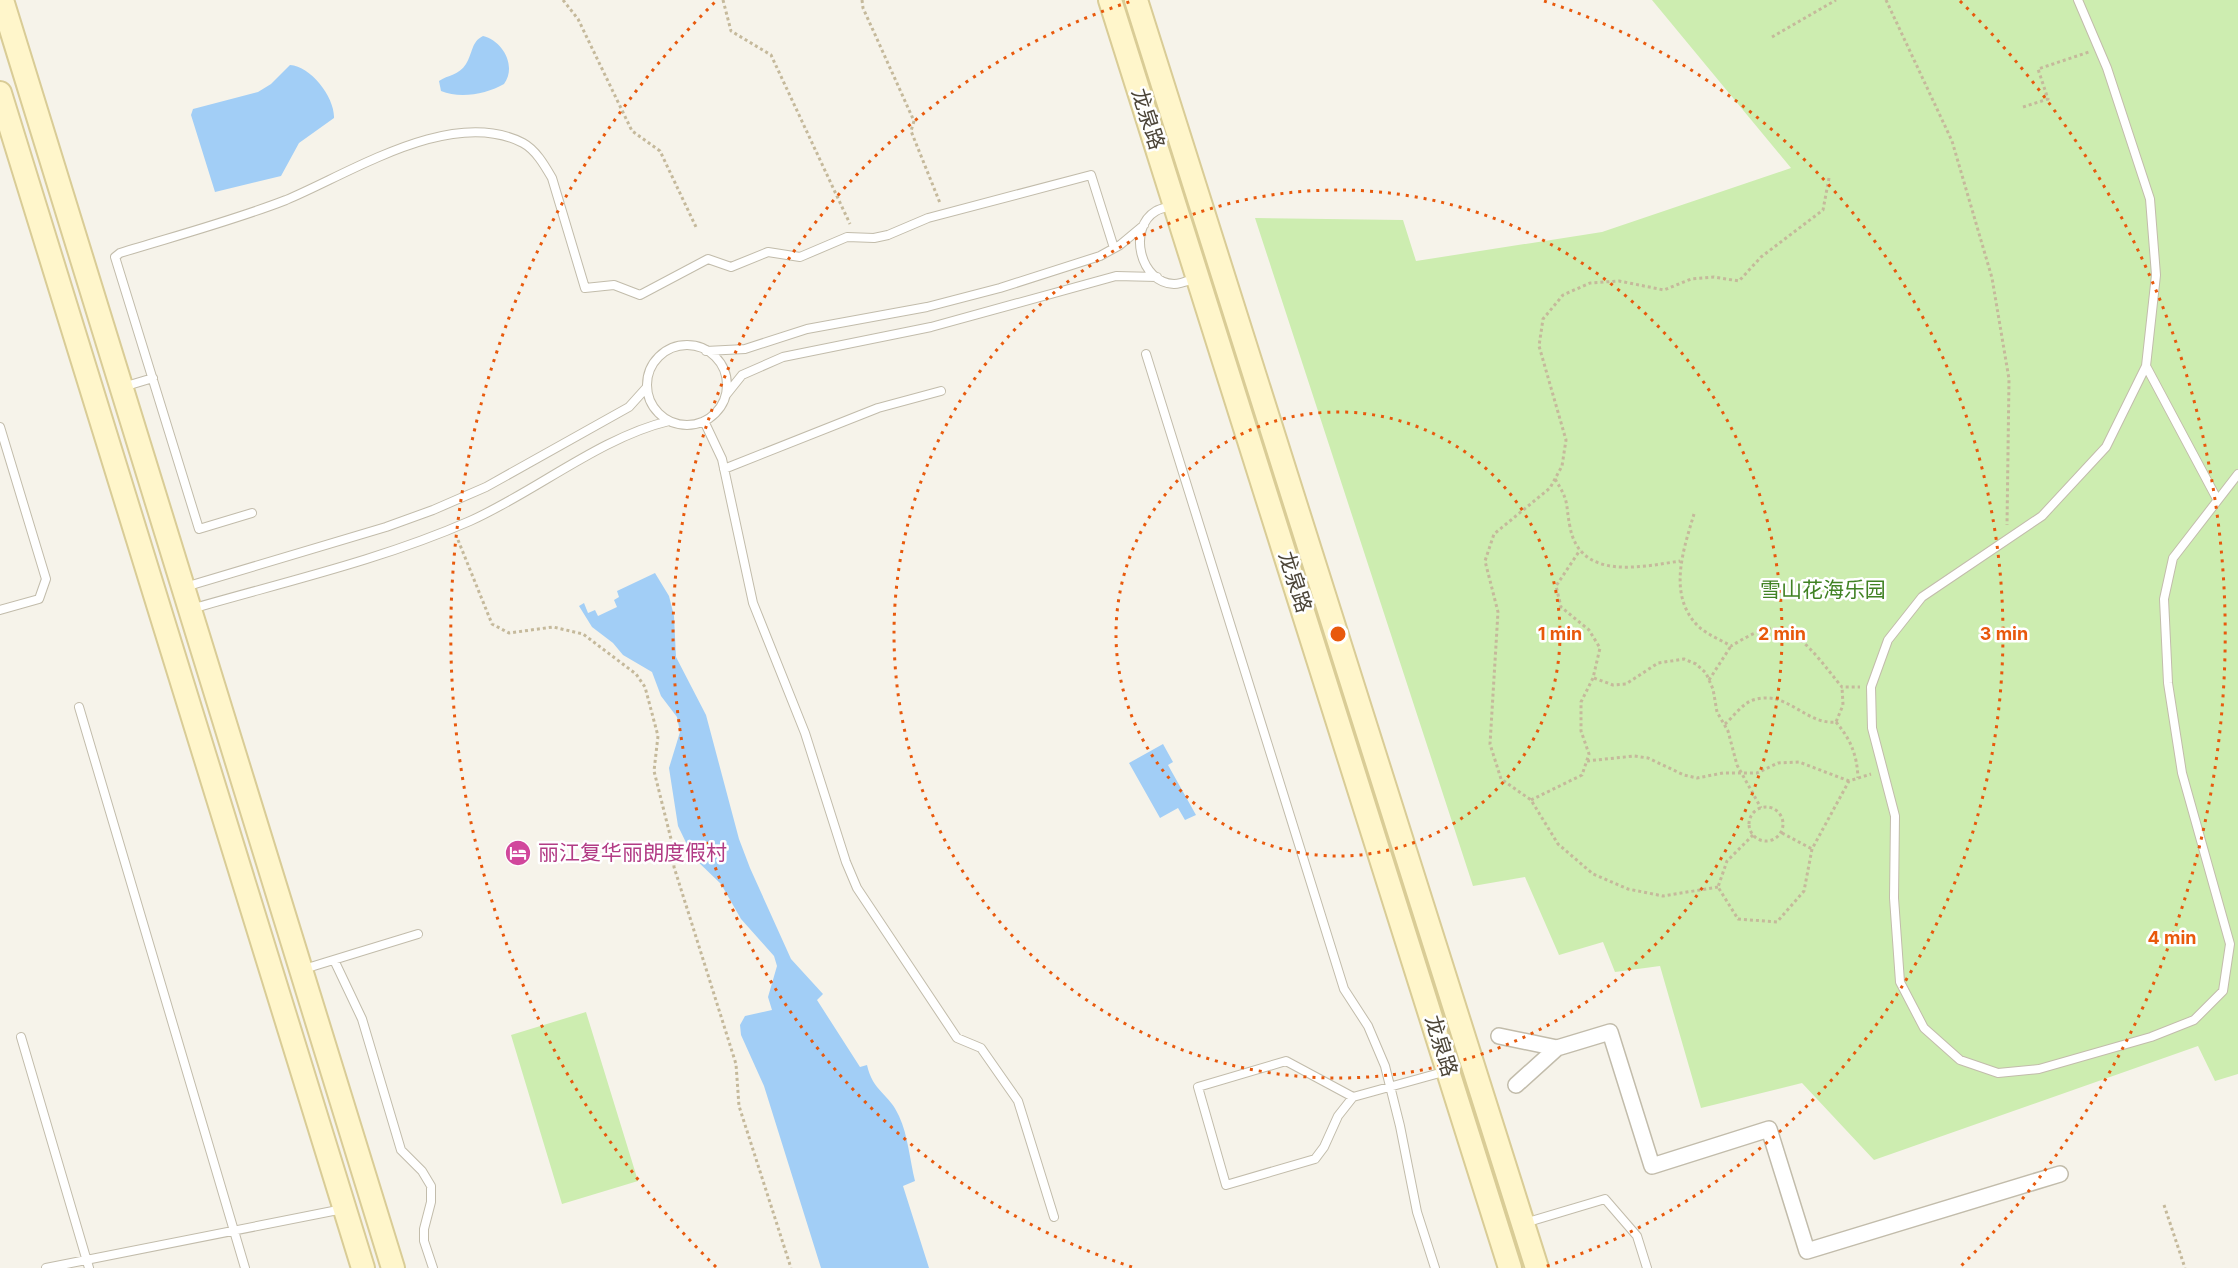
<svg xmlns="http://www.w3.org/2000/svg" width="2238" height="1268" viewBox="0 0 2238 1268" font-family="Inter,'Noto Sans SC',sans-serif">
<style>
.green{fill:#cdedb0}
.water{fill:#a2cef6}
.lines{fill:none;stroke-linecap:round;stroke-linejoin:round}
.lane-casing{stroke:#c2bcab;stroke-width:10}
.street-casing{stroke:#c2bcab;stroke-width:18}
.secondary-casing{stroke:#d9cc96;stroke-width:26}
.path{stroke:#c5b99b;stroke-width:3;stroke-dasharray:3 3;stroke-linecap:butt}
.lane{stroke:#fff;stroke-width:8}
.street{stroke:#fff;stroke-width:15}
.secondary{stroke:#fff6cb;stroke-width:22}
.ring{fill:none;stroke:#e8590c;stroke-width:3;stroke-dasharray:3 6}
.labels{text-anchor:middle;stroke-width:5;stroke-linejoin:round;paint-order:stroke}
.street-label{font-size:21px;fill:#4b4437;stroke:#fff}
.park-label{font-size:21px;fill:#418224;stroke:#fff}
.hotel-label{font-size:21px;fill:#b23c85;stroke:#fff;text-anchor:start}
.centre{fill:#e8590c;stroke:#fff;stroke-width:3}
.ring-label{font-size:18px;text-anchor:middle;font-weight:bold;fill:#e8590c;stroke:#fff;stroke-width:5;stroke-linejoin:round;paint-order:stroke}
</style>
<rect width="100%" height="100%" fill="#f6f3ea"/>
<path class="green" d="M1652,0h586v1074l-23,7 -17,-35 -324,114 -72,-77 -101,25 -41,-142 -45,6 -12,-30 -44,13 -34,-78 -52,9 -218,-668 148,2 13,41 186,-29 189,-64z
M586,1012l52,169 -76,23 -51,-169z"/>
<path class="water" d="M483,36c20,5 34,30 21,48 -17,10 -44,15 -63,7l-2,-10c9,-6 20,-6 27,-17 7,-11 5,-22 17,-28z
M290,65c21,1 45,33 44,53l-35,25 -18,33 -66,16 -24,-77 2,-6 65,-17 13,-8z
M655,573l14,23 5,20 2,41 30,58 33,124 11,29 41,91 32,35 -6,6 43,67 7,-2c6,27 22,28 32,51 9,19 11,45 16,65l-12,5 26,82h-108l-57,-182 -23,-51 -1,-10 5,-9 27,-6 -4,-13 9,-31 -3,-10 -33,-37 -20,-35 -28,-27 -15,-31 -9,-58 11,-36 -3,-15 -16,-21 -9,-24 -29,-17 -10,-12 -21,-16 -13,-21 5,-3 4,10 7,-3 3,6 19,-9 -3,-7 5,-3 -2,-6z
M1163,744l10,18 -5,3 28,50 -11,5 -7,-12 -18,10 -31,-55z"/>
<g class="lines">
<g class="lane-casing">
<path id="lane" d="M2078,0l29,68 43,131 6,76 -10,91 -40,81 -64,69 -120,81 -34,43 -17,47 1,41 23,88 -1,82 6,84 24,46 36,32 38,13 41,-4 112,-32 43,-17 29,-29 7,-47 -48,-171 -14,-90 -4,-84 9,-41 65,-84
M1174,205c-6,2 -13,3 -18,6 -29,17 -16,72 18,73 7,0 16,-4 22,-6
M647 385a40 40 0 1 1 80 0a40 40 0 1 1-80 0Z
M706,351l39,-2 62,-20 120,-22 73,-19 100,-32 20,-11 24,-20
M1146,354l198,635 24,37 17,40 15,60 17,86 18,56
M2146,366l71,133
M123,387l30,-9
M726,395l16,-20 41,-18 148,-30 185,-51 41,1
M704,421l18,38 31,144 52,130 41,129 11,26 100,150 24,10 37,53 36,116
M0,427l46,152 -7,20 -39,11
M724,469l154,-61 63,-17
M252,513l-53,16 -84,-272 5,-4c55,-17 112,-32 166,-53 65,-27 166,-94 237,-57 13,7 22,23 29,35l33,110 29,-3 26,10 68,-36 23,8 37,-15 32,5 47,-20 27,1 14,-3 40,-17 163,-43 23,73
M185,587l201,-60 47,-17 53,-23 143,-80 18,-20
M191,609c93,-27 190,-49 279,-88 65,-29 131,-84 199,-100
M79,707l166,561
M334,960l28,59 39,131 21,21 9,15v16l-7,27v12l9,27
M304,969l114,-35
M21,1037l68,231
M1286,1061l67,36 -15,19 -14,31 -9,12 -89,26 -28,-98z
M1353,1097l94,-26
M1525,1223l80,-24 32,37 10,32
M46,1268l297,-59"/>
</g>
<g class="street-casing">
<path id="street" d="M1499,1036l58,12 -41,37
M1557,1048l53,-16 42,134 117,-37 38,122 253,-77"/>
</g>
<g class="secondary-casing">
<path id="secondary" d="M2,0l391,1268
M1110,0l400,1268
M1136,0l401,1268
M0,93l363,1175"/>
</g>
<path class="path" d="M563,0l15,19 54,112 28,20 36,76
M723,0l8,31 40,24 79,169
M862,0l1,8 51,113 -3,10 29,72
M1886,0l66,141 40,137 17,101 -2,146
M1772,37l64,-37
M2023,107l25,-8 -10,-30 51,-17
M1555,479c15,24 10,23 15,48 10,54 71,40 110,34
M1694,514c-11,37 -27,82 5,113 9,8 22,13 32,19 14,-8 32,-20 49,-17 22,3 48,42 62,58h18
M458,540l34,84 17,9 44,-6 30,7 53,40 9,13 13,49 -4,35 19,76 1,20 62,197 3,42 52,162
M1594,678l19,7 13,-1 32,-21 26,-4 12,5 10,9 7,16 4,23 11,19 9,34 24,43
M1709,680l22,-34
M1836,722c15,18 21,33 22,56
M1725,724c8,-7 18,-21 28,-24 34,-11 52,25 83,22l7,-17 -1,-18
M1587,761l47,-5 14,2 36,17 13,3 26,-5h34l21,-10 21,-1 50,19
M1531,800l51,-25 7,-21 -8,-23v-29l12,-24 7,-30 -11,-18 -28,-23 -5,-21 24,-36
M1749 824a17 17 0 1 1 34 0a17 17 0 1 1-34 0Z
M1782,833l30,16
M1753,835l-26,26 -9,26 20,32 39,3 27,-31 8,-42 37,-68 22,-7
M1718,887l-55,9 -35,-7 -35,-15 -35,-30 -27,-44 -30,-21 -11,-35 8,-132 -13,-51 9,-27 56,-46 12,-22 4,-26 -27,-94 4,-27 20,-24 27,-12 29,-2 45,9 27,-11 23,-2 25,4 22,-24 62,-47 6,-32
M2164,1205l21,63"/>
<use href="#lane" class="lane"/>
<use href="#street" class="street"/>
<use href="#secondary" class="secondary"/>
</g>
<g class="ring">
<circle cx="1338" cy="634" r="222"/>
<circle cx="1338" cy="634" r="444"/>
<path d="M1132 1267A666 666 0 0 1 1132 1M1544 1A666 666 0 0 1 1544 1267"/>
<path d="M716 1267A888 888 0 0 1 716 1M1960 1A888 888 0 0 1 1960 1267"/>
</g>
<defs>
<g id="hotel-disc" transform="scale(1.35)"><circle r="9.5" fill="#d1479c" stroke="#fff"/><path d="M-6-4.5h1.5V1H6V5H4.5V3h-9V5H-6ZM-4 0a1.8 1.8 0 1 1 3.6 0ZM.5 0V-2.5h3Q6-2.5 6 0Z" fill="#fff"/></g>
</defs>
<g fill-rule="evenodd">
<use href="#hotel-disc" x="518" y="853"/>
</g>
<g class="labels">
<g class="street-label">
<text transform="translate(1148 119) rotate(72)" y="7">龙泉路</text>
<text transform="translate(1295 582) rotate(72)" y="7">龙泉路</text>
<text transform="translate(1441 1046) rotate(73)" y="7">龙泉路</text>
</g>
<g class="park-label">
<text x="1823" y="597">雪山花海乐园</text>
</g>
<g class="hotel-label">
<text x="538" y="860">丽江复华丽朗度假村</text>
</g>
</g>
<circle cx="1338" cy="634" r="9" class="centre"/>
<g class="ring-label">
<text x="1560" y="640">1 min</text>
<text x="1782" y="640">2 min</text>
<text x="2004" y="640">3 min</text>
<text x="2172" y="944">4 min</text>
</g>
</svg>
